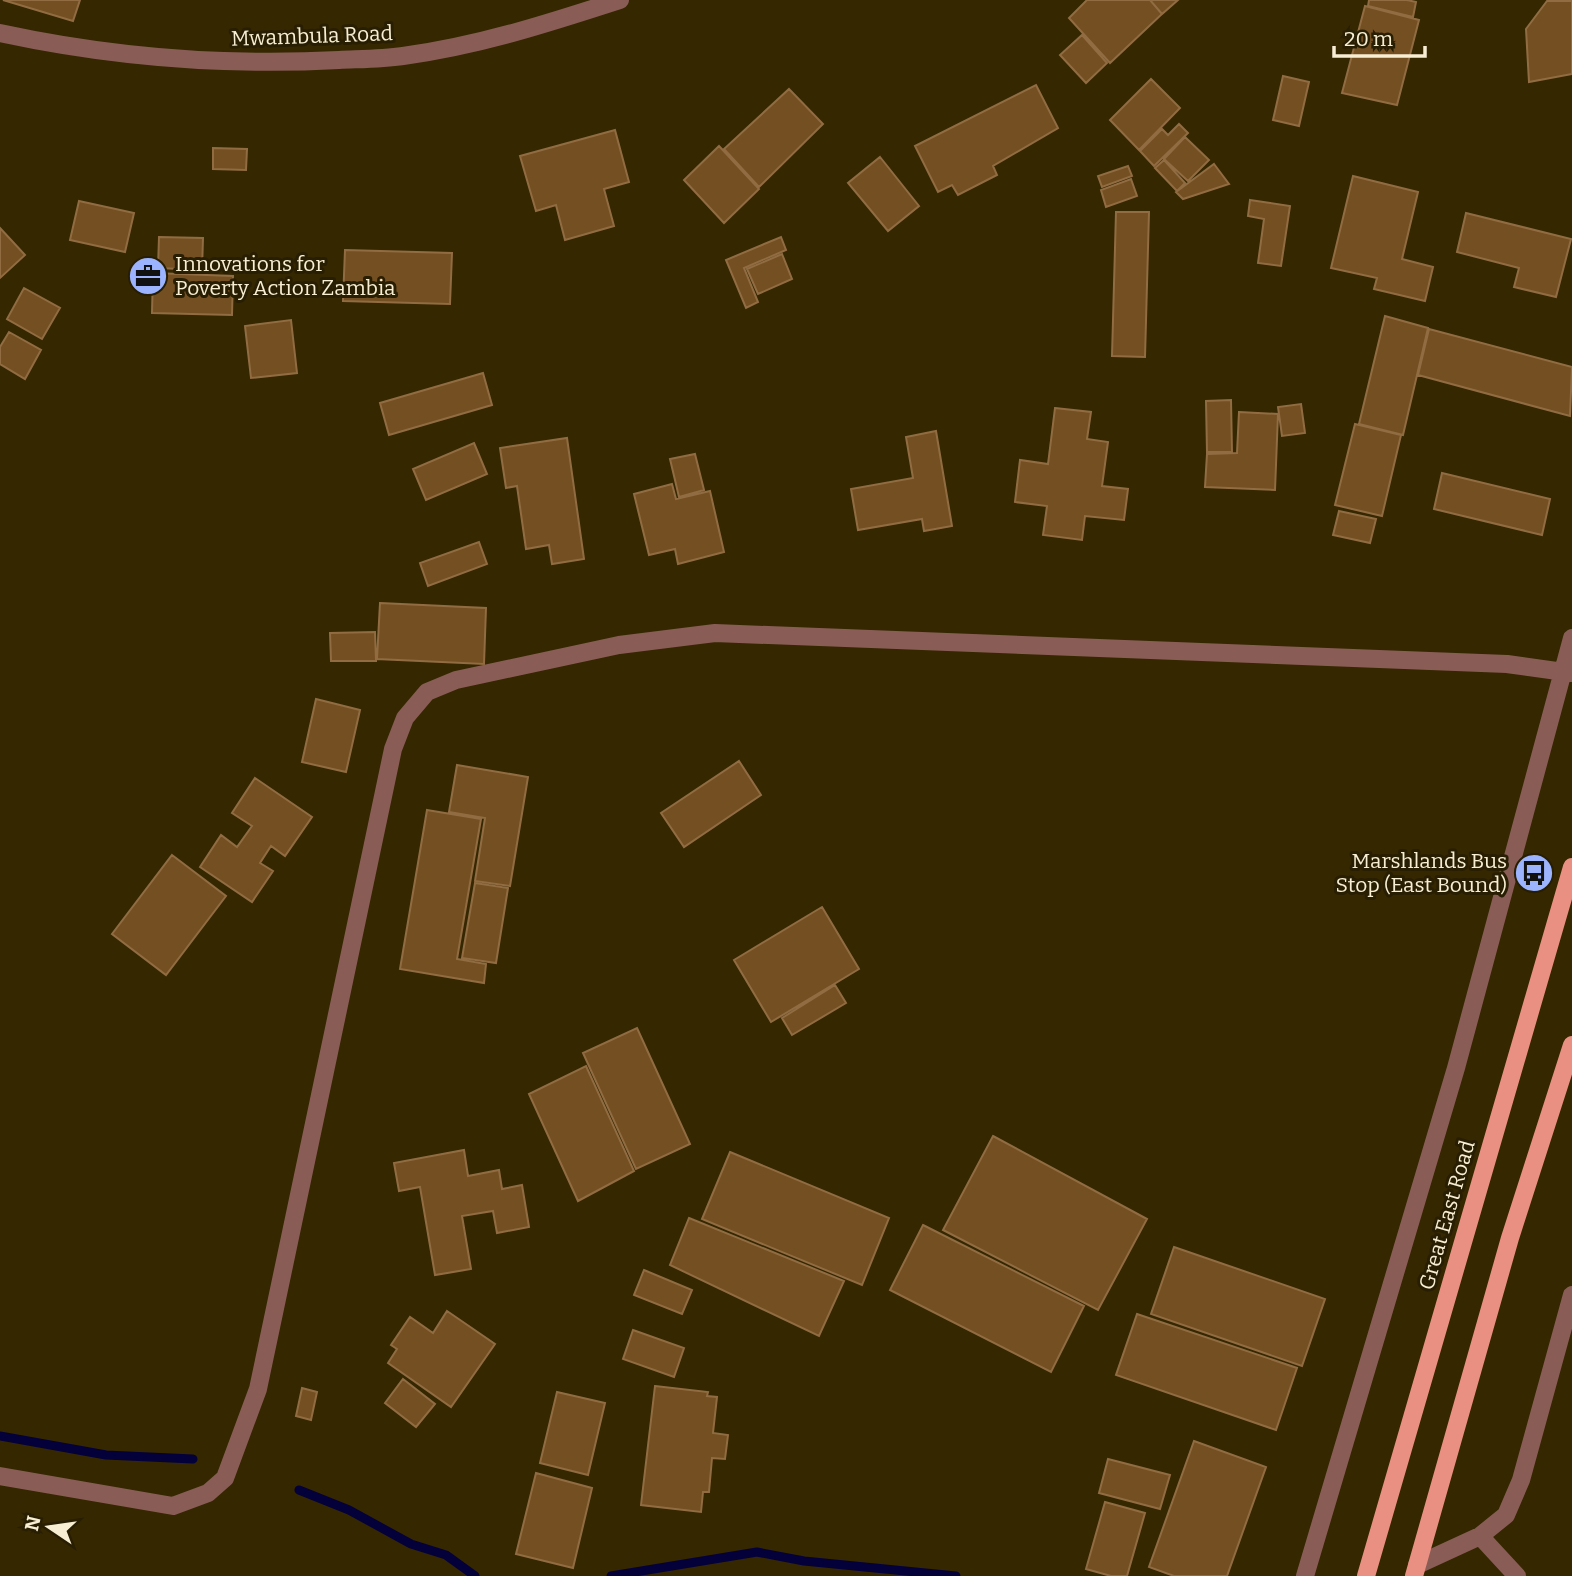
<svg xmlns="http://www.w3.org/2000/svg" width="1572" height="1576" viewBox="0 0 1572 1576" font-family="Bitter,serif">
<style>
.lines{fill:none;stroke-linecap:round;stroke-linejoin:round}
.stream{stroke:#04013a;stroke-width:9}
.building{fill:#744f21;stroke:#916c42;stroke-width:2}
.minor{stroke:#895d56;stroke-width:18}
.primary{stroke:#e99082;stroke-width:18}
.labels{text-anchor:middle;stroke-width:6;stroke-linejoin:round;paint-order:stroke}
.street-label{font-size:21px;fill:#f8eed3;stroke:#281e03}
.poi-label{font-size:21px;fill:#f8eed3;stroke:#281e03;text-anchor:start}
</style>
<rect width="100%" height="100%" fill="#352700"/>
<g class="lines">
<path class="stream" d="M0,1436l106,19 87,4
M299,1490l50,20 62,34 35,11 29,21
M611,1576l146,-24 47,9 152,15"/>
</g>
<path class="building" d="M3,0h77l-7,21z
M1087,0h63l12,14 -52,49 -41,-45z
M1150,0h28l-16,14z
M1369,0h38l9,2 -3,15 -45,-11z
M1547,1h25v73l-43,8 -3,-53z
M1365,6l54,14 -22,85 -55,-12z
M1082,35l25,28 -21,20 -26,-28z
M1283,76l26,6 -10,44 -26,-6z
M1151,79l29,29 -41,42 -29,-30z
M1036,85l22,43 -65,38 4,9 -39,20 -6,-10 -14,7 -23,-46z
M789,89l34,35 -64,63 -35,-38z
M1179,124l9,9 -34,33 -14,-15 22,-22 6,6z
M615,130l14,52 -25,7 10,37 -49,14 -9,-35 -20,6 -16,-55z
M1185,137l24,23 -21,21 -24,-22z
M719,146l40,43 -35,34 -40,-43z
M213,148l34,1 -1,21 -33,-1z
M880,157l39,49 -31,25 -40,-48z
M1164,160l21,23 -8,8 -22,-23z
M1214,164l15,20 -46,15 -7,-7z
M1128,166l4,10 -30,11 -4,-11z
M1353,176l65,16 -16,67 31,8 -8,34 -51,-12 3,-11 -46,-10z
M1131,179l6,17 -31,11 -5,-17z
M1250,200l40,6 -9,60 -23,-3 6,-44 -16,-3z
M79,201l55,12 -9,39 -55,-12z
M1116,212h33l-4,145 -33,-1z
M1466,213l105,26 -15,58 -42,-10 5,-19 -62,-16z
M0,228l25,27 -25,23z
M159,237l44,1 -1,32 -44,-2z
M781,237l5,13 -42,18 14,34 -12,6 -20,-48z
M345,250l107,3 -2,51 -107,-3z
M782,254l10,25 -34,15 -11,-25z
M153,273l80,3 -1,39 -80,-2z
M24,288l36,20 -18,31 -35,-20z
M1385,316l43,12 -25,107 -44,-11z
M291,320l6,53 -46,5 -6,-52z
M1429,329l143,38 -2,49 -152,-41z
M9,332l32,18 -16,29 -25,-15v-17z
M483,373l9,32 -103,30 -9,-32z
M1231,400l1,52h-25l-1,-51z
M1301,404l4,29 -23,3 -4,-29z
M1055,408l36,4 -4,27 21,3 -6,44 26,3 -4,31 -39,-4 -3,24 -39,-5 4,-29 -32,-4 5,-42 28,4z
M1239,412l39,2 -3,76 -70,-3 2,-33 30,-1z
M1355,424l46,11 -19,81 -47,-11z
M936,431l16,95 -28,5 -2,-12 -64,11 -7,-41 62,-11 -7,-41z
M567,438l17,121 -32,5 -3,-19 -23,4 -9,-63 -11,2 -6,-40z
M474,443l13,31 -61,26 -13,-31z
M695,454l9,36 -25,7 -9,-38z
M1442,473l108,26 -8,36 -108,-26z
M672,484l4,15 34,-8 14,61 -46,12 -3,-15 -26,6 -15,-61z
M1339,511l37,8 -6,24 -37,-8z
M479,542l8,22 -59,22 -8,-23z
M380,603l106,5 -2,56 -107,-5z
M375,632l1,29h-45l-1,-28z
M316,699l44,11 -14,62 -44,-10z
M739,761l22,34 -77,52 -23,-34z
M457,765l71,12 -18,109 -35,-5 10,-63 -36,-6z
M255,778l57,39 -27,39 -14,-10 -11,17 13,8 -21,31 -52,-35 21,-32 16,12 15,-21 -20,-13z
M427,810l54,9 -24,140 29,5 -2,19 -84,-14z
M172,855l54,41 -60,79 -54,-41z
M475,883l33,5 -12,75 -34,-5z
M822,907l37,62 -88,53 -37,-62z
M835,985l11,18 -54,32 -10,-17z
M637,1028l53,116 -54,25 -53,-116z
M586,1066l48,105 -56,30 -49,-107z
M993,1136l154,83 -49,91 -155,-80z
M464,1150l4,26 31,-6 3,19 20,-4 7,42 -32,6 -4,-22 -31,5 9,53 -36,6 -15,-88 -21,4 -5,-28z
M730,1152l159,66 -27,67 -160,-66z
M689,1218l155,63 -25,55 -149,-71z
M923,1225l161,81 -33,66 -161,-82z
M1174,1247l151,52 -23,67 -151,-52z
M644,1270l48,20 -10,24 -48,-19z
M447,1311l48,33 -44,63 -63,-44 9,-14 -6,-4 19,-28 23,16z
M1137,1314l160,54 -21,62 -160,-55z
M633,1330l51,18 -10,29 -51,-18z
M403,1379l32,25 -19,23 -31,-24z
M655,1386l53,6 -1,4 10,1 -4,36 15,2 -3,24 -13,-1 -3,34h-6l-2,20 -60,-7z
M302,1388l15,4 -6,28 -15,-4z
M557,1392l48,11 -17,72 -48,-12z
M1194,1441l72,26 -39,109h-53l-25,-9z
M1108,1459l62,16 -10,34 -61,-16z
M536,1473l56,15 -19,80 -57,-14z
M1105,1502l40,11 -18,63h-16l-25,-7z"/>
<g class="lines">
<path class="minor" d="M0,33c111,24 226,33 339,27 21,-1 43,-1 64,-4 75,-10 146,-33 217,-56
M0,1476l173,30 35,-13 17,-15 33,-89 135,-640 12,-31 22,-26 29,-12 163,-35 96,-12 792,31 65,9
M1480,1536l37,40
M1417,1565l63,-29 26,-21 15,-35 51,-185
M1305,1576l151,-508 116,-430"/>
<path class="primary" d="M1366,1576l206,-709
M1414,1576l96,-338 62,-193"/>
</g>
<defs>
<g id="office-disc" transform="scale(2.0125)"><circle r="9.5" fill="#9bb4fd" stroke="#281e03"/><path d="M-6-3h4V-5.5h4V-3h4V5H-6ZM-1-4.5V-3h2v-1.5ZM-6 0V1H6V0Z" fill="#111"/></g>
<g id="bus-disc" transform="scale(2.0125)"><circle r="9.5" fill="#9bb4fd" stroke="#281e03"/><path d="M-5-6H5V4H4V6H2V4H-2V6H-4V4H-5ZM-3.5-4V0h7V-4ZM-3.5 1.2v1.5H-2V1.2ZM2 1.2v1.5H3.5V1.2Z" fill="#111"/></g>
</defs>
<g fill-rule="evenodd">
<use href="#office-disc" x="148" y="276"/>
<use href="#bus-disc" x="1534" y="873"/>
</g>
<g class="labels">
<g class="street-label">
<text transform="translate(312 36) rotate(-2)" y="7">Mwambula Road</text>
<text transform="translate(1447 1215) rotate(-74)" y="7">Great East Road</text>
</g>
<g class="poi-label">
<text x="175" y="271">Innovations for<tspan x="175" dy="24">Poverty Action Zambia</tspan></text>
<text x="1507" y="868" text-anchor="end">Marshlands Bus<tspan x="1507" dy="24">Stop (East Bound)</tspan></text>
</g>
</g>
<g transform="translate(49 1527) rotate(283)" stroke="#281e03" stroke-width="5" paint-order="stroke">
<path d="M0-5L12 26L0 18L-12 26Z" fill="#f8eed3"/>
<text y="-10" font-size="19" font-weight="bold" text-anchor="middle" fill="#f8eed3">N</text>
</g>
<path d="M1334 46v10h91v-10" fill="none" stroke="#f8eed3" stroke-width="3.5"/>
<text x="1344" y="46" font-size="21" fill="#f8eed3" stroke="#281e03" stroke-width="5" paint-order="stroke">20 m</text>
</svg>
